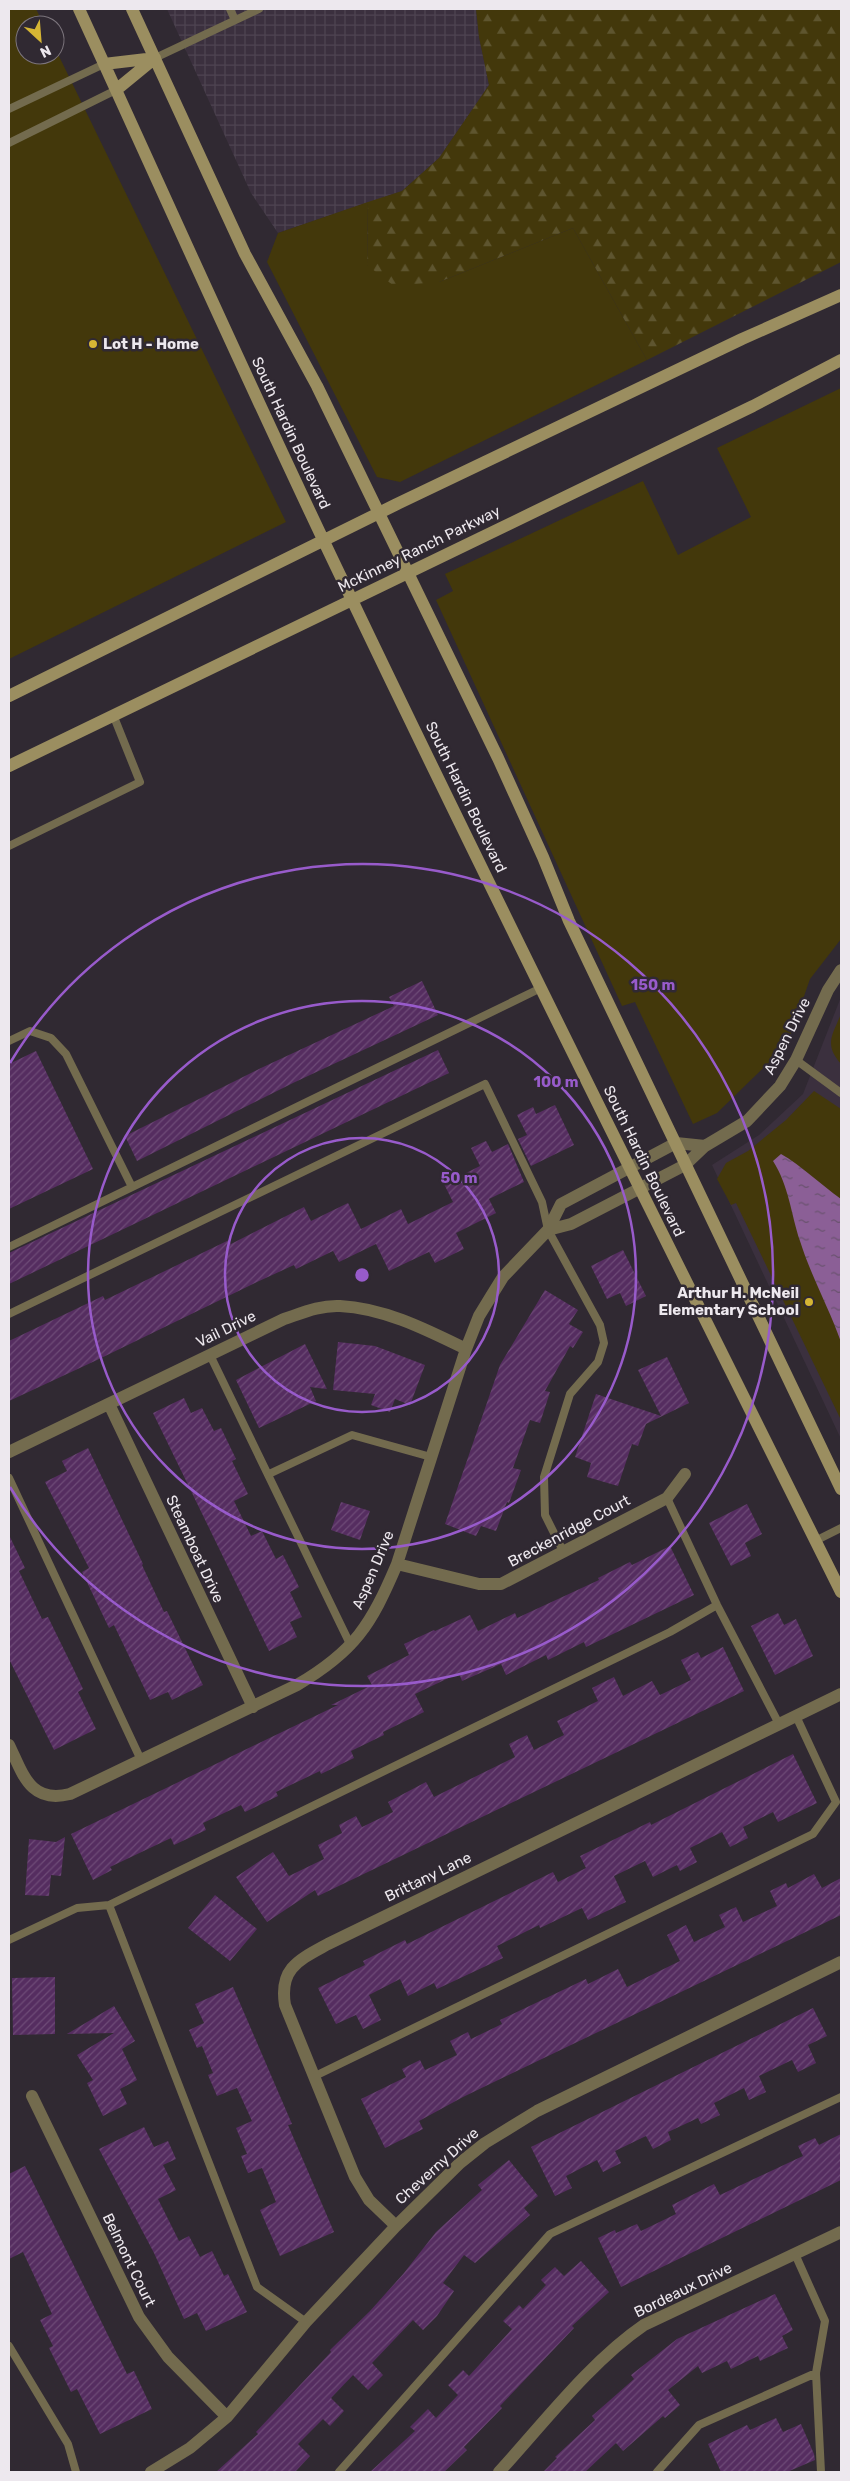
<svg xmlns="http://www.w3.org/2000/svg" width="850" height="2481" viewBox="0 0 850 2481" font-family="Rubik,sans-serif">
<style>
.built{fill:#3b303e}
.industrial{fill:url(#industrial-grid)}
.green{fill:#43380b}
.forest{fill:url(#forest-firs)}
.water{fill:url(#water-ripples)}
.building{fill:url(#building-hatch)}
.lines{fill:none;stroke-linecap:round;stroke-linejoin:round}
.service{stroke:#736b4e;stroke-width:8}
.minor{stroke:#736b4e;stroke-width:12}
.secondary{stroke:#9b8e60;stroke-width:12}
.ring{fill:none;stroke:#985bcb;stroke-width:2.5}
.poi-dot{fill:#d5b534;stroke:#302932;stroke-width:2}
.labels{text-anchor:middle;stroke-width:5;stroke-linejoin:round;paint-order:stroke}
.poi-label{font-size:15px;font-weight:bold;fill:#ede8ee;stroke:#302932;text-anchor:start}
.street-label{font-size:15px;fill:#ede8ee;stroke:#302932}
.centre{fill:#985bcb;stroke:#302932;stroke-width:2.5}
.ring-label{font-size:15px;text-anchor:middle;font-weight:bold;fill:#985bcb;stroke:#302932;stroke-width:5;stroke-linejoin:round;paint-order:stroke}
</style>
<defs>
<pattern id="industrial-grid" width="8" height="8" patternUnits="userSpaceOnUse" patternTransform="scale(1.25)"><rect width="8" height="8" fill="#3b303e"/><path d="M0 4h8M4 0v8" fill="none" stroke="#4e4451"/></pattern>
<pattern id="forest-firs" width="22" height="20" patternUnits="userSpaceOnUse" patternTransform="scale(1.25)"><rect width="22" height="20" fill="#43380b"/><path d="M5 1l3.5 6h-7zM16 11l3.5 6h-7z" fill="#5e552f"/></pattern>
<pattern id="water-ripples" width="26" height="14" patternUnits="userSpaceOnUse" patternTransform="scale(1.25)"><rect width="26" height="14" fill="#8b5f96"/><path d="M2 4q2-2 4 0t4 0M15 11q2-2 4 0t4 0" fill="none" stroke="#69526e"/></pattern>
<pattern id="building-hatch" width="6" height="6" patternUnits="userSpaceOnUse" patternTransform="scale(1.25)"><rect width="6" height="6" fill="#552d60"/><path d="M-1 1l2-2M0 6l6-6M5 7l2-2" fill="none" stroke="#6e4b77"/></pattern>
</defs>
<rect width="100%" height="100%" fill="#302932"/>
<path class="built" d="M841,997v442l-129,-274 47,-30 44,-41z"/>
<path class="industrial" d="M167,9h309l3,28 10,48 -50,73 -37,33 -124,42 -27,-40z"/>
<path class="green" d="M9,9h27l8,16h-19v30h30v-7l231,474 -277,137z
M368,202l-1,63 72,17 134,-54 74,132 -247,122 -23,-5 -110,-215 11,-29z
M841,388v551l-31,40 -23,66 -70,68 -24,11 -58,-122 -13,4 -186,-406 17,-9 -8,-17 198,-93 35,74 73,-38 -34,-69z
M841,1014v50c-17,-20 -9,-28 0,-50z
M814,1091l27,18v311l-105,-217 -5,2 -14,-26 9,-16 22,-12 38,-31z"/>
<path class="forest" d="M476,9h365v253l-194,98 -74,-132 -134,54 -45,4 -27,-21 1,-63 34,-11 37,-33 50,-73 -10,-48z"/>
<path class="water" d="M781,1154c20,11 40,31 60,45v143c-12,-34 -30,-66 -41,-101 -9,-27 -11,-55 -27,-80z"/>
<path class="building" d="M422,981l16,34 -145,68 -156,78 -12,-25 136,-68 133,-62 -5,-9z
M438,1050l11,23 -440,211v-31z
M36,1051l57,118 -84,40v-145z
M555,1105l19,40 -43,21 -13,-27 9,-4 -10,-20 16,-8 3,7z
M486,1141l6,11 16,-8 16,38 -35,17 7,14 -40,20 8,16 -29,14 -6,-11 -40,19 -13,-27 -37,18 -6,-11 -37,18 -2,-4 -37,17 -160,78 -88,41v-60l94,-45 2,4 124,-60 2,4 73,-37 7,14 37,-18 13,26 40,-20 7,15 45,-22 -9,-18 36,-18 -9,-18z
M623,1250l23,46 -20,10 -6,-13 -13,6 -16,-33z
M545,1290l33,20 -9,14 14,8 -10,16 -3,-2 -25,45 5,1 -10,31 -10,-3 -17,48 8,2 -12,33 -2,-1 -11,29 -15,-5 -5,10 -31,-12 55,-159z
M338,1342l37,4 50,19 -15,40 -15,-6 -5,13 -19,-7 4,-11 -42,-4z
M305,1344l22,45 -17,-2 6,14 -57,27 -23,-48z
M667,1357l22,46 -43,21 -8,22 -6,-2 -14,42 -31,-9 4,-14 -16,-6 21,-63 65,22 -23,-46z
M184,1398l7,15 11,-5 12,23 7,-3 15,31 -4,2 16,33 -14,7 17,35 11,-5 14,28 7,-4 16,32 -9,5 12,25 -12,5 7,15 -28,14 -116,-238z
M88,1448l55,116 -1,1 22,47 3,-1 36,74 -31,15 -4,-8 -18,8 -36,-75 -5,3 -27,-56 7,-4 -44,-86 22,-11 -5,-10z
M341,1502l29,9 -10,29 -29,-10z
M747,1504l15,30 -17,9 6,13 -20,10 -22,-43z
M9,1535l16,33 -6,3 23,48 6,-2 26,53 9,19 -5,3 18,37 -42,21 -45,-91z
M670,1546l24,49 -108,52 -2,-5 -36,18 -2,-5 -40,20 -5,-11 -39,17 -3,-8 -44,21 9,18 -41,20 1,3 -33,16 3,7 -33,16 -1,-3 -44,21 2,4 -33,16 -4,-7 -38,18 3,7 -32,15 -3,-7 -61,29 2,3 -19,10 -22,-46 267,-129h-7l41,-20 -5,-9 42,-21 -5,-11 30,-14 1,1 35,-16 8,16 37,-18 2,5 82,-38 -1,-2 32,-16 2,3z
M778,1613l6,12 12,-6 17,37 -38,19 -24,-49z
M723,1647l21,44 -426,205 -3,-6 -48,32 -31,-45 37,-25 16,24 35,-17 -6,-14 24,-12 -3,-8 17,-9 6,11 31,-15 -5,-10 38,-20 8,15 81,-40 -6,-13 18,-9 7,15 30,-15 -7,-14 41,-20 -6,-13 22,-11 9,19 29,-15 8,14 31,-15 -10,-20 17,-8 3,6z
M793,1754l24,49 -39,19 -5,-10 -30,15 5,11 -18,9 -8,-15 -32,16 7,14 -17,9 -3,-6 -24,12 -8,-16 -31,15 12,26 -38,18 -6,-12 -42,20 -1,-3 -42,21 6,12 -66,31 -3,-6 -26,13 -8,-17 -31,16 12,25 -18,9 -7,-14 -20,9 -18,-36 47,-23 -2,-4 42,-21 2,4 146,-72 5,10 28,-14 -6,-12 70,-34 1,3z
M65,1837l-4,39 -10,-1 -2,21 -24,-1 4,-56 27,3z
M814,1874l8,14 19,-10v37l-378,182 -44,24 4,8 -38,19 -24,-49 45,-22 -4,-8 18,-9 5,10 32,-15 -7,-14 18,-9 3,7 31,-15 -2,-4 86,-41 2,5 30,-15 9,18 53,-26 -13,-26 19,-10 8,17 31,-15 -6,-12 17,-8 7,15 34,-16 -7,-15 16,-8 2,5z
M215,1895l42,34 -27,32 -42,-33z
M55,1977v57l-42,1 -1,-57z
M233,1987l59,137 -4,1 46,107 -54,24 -20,-46 16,-8 -14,-34 -14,5 -7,-17 6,-2 -11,-26 16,-7 -15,-33 -20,8 -9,-21 5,-2 -11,-27 -5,2 -8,-18 15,-7 -9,-19z
M114,2006l21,35 -13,8 15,31 -17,9 7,15 -24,12 -16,-33 6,-3 -16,-25 37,-22 -47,1z
M813,2008l14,28 -19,9 8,18 -18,9 -6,-12 -33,16 7,16 -17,8 -5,-12 -30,15 6,12 -19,9 -3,-6 -30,14 3,8 -18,9 -7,-13 -31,15 6,12 -18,9 -6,-12 -31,16 6,12 -17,8 -24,-49z
M144,2127l10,20 14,-6 8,18 -13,6 13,25 -18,9 21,42 10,-5 11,21 12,-6 12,25 4,-2 19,38 -41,19 -9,-18 -13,6 -30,-66 -55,-104z
M841,2134v46l-220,107 -23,-49 17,-8 1,3 21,-9 4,7 35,-17 -4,-9 42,-21 6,11 83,-39 -5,-10 17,-8 4,7z
M509,2160l29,36 -14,12 6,7 -55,48 -11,-8 -21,28 11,8 -17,25 -14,14 -10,-10 -41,43 11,12 -15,15 -15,-15 -22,23 13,13 -14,15 -7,-7 -25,25 12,12 -15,16h-79l42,-38 -2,-2 75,-80 -1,-2 40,-39 34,-38 32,-41 46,-42 -4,-5z
M25,2166l102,208 7,-3 18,38 -52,25 -23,-45 -6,3 -22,-44 4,-2 -13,-26 12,-6 -29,-62 -14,7v-85z
M581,2261l28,31 -37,34 2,2 -74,78 2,2 -38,39 3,3 -23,22h-74l45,-41 -5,-4 18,-18 8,9 22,-23 -10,-10 15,-15 6,6 43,-47 -9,-8 16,-16 4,4 23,-24 -5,-5 14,-13 9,9z
M775,2294l18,36 -11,6 6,12 -28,13 -2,-5 -27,13 -4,-8 -25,12 -4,-7 -30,24 12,15 -15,13 -2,-2 -40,35 -7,-8 -31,29h-42l14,-14 -2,-1 40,-37 -3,-4 42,-37 -3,-4 46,-36z
M776,2418l7,14 18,-8 13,30 1,6 -28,12h-66l-13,-28 39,-19 3,5z"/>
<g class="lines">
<path class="service" d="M230,9l5,11
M155,58l104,-49
M9,109l95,-45
M9,143l107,-53
M9,846l131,-64 -26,-65
M9,1041l21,-10 21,7 15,16 66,133
M796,1060l45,33
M9,1247l532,-259
M9,1314l476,-230 57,118 6,28 52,95 4,18 -6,19 -28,32 -26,83 1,38 19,38
M210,1355l141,291
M269,1474l83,-39 79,22
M9,1478l132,282
M667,1498l50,107 62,119
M815,1541l26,-13
M109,1905l148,382 49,35
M9,1940l68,-32 32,-3 561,-273 47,-27
M313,2077l500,-243 23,-32 -40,-86
M795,2254l30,67 -9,52 5,99
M9,2346l59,98 8,28
M339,2472l211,-238 291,-137
M657,2472l42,-47 117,-52"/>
<path class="minor" d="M548,1230l23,-6 114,-59 20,-19
M109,1404l144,303
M9,1452l275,-133c18,-6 36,-14 56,-13 44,2 87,24 126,43
M397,1564l82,20h22l166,-86 18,-24
M9,1745c14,29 21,59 61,49l227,-109c58,-34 74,-60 100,-121l69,-215 13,-33 11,-18 13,-21 45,-47 13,-26 115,-61 29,3 42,-25 33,-35 16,-26 32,-70 13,-20
M32,2096l107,221 29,40 59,60
M396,2226l-27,-26 -14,-23 -70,-172c-6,-37 14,-45 43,-61l513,-250
M151,2472l39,-24 37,-31 79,-95 90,-96 64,-63 25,-20 52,-32 304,-149
M499,2472c44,-48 91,-110 145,-147l197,-93"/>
<path class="secondary" d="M79,9c91,198 179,397 274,593 159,332 324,661 488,990
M132,9l113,245 72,132 181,372 45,99 26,64 272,568
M104,64l51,-6
M116,90l39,-32
M9,696l386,-191 347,-166 99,-44
M9,766l744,-360 88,-46"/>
</g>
<g class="ring">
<circle cx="362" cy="1275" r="137"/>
<circle cx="362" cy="1275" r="274"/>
<path d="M10 1063A411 411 0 1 1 10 1487"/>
</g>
<g class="poi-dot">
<circle cx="93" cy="344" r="5"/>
<circle cx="809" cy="1302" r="5"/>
</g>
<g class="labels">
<g class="poi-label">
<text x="103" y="349">Lot H - Home</text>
<text x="799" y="1298" text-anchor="end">Arthur H. McNeil<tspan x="799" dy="17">Elementary School</tspan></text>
</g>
<g class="street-label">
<text transform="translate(291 433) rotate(65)" y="5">South Hardin Boulevard</text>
<text transform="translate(419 549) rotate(-26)" y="5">McKinney Ranch Parkway</text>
<text transform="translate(466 797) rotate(64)" y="5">South Hardin Boulevard</text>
<text transform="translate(787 1036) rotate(-63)" y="5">Aspen Drive</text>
<text transform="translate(644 1161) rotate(64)" y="5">South Hardin Boulevard</text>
<text transform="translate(226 1329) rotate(-26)" y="5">Vail Drive</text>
<text transform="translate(569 1531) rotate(-28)" y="5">Breckenridge Court</text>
<text transform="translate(195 1549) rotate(65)" y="5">Steamboat Drive</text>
<text transform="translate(373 1570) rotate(-67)" y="5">Aspen Drive</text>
<text transform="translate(428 1877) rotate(-26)" y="5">Brittany Lane</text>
<text transform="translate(437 2166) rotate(-42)" y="5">Cheverny Drive</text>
<text transform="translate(129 2260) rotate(64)" y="5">Belmont Court</text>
<text transform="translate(683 2290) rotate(-26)" y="5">Bordeaux Drive</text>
</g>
</g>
<circle cx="362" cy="1275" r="8" class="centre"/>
<g class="ring-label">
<text x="653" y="990">150 m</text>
<text x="556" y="1087">100 m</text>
<text x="459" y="1183">50 m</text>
</g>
<rect width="850" height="2481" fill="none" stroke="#ede8ee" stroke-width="20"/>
<g transform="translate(40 40) rotate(154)"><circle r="24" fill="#302932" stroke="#7c757d"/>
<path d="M0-4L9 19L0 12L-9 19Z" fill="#d5b534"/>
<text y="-8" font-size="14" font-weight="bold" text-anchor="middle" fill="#ede8ee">N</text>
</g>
</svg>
